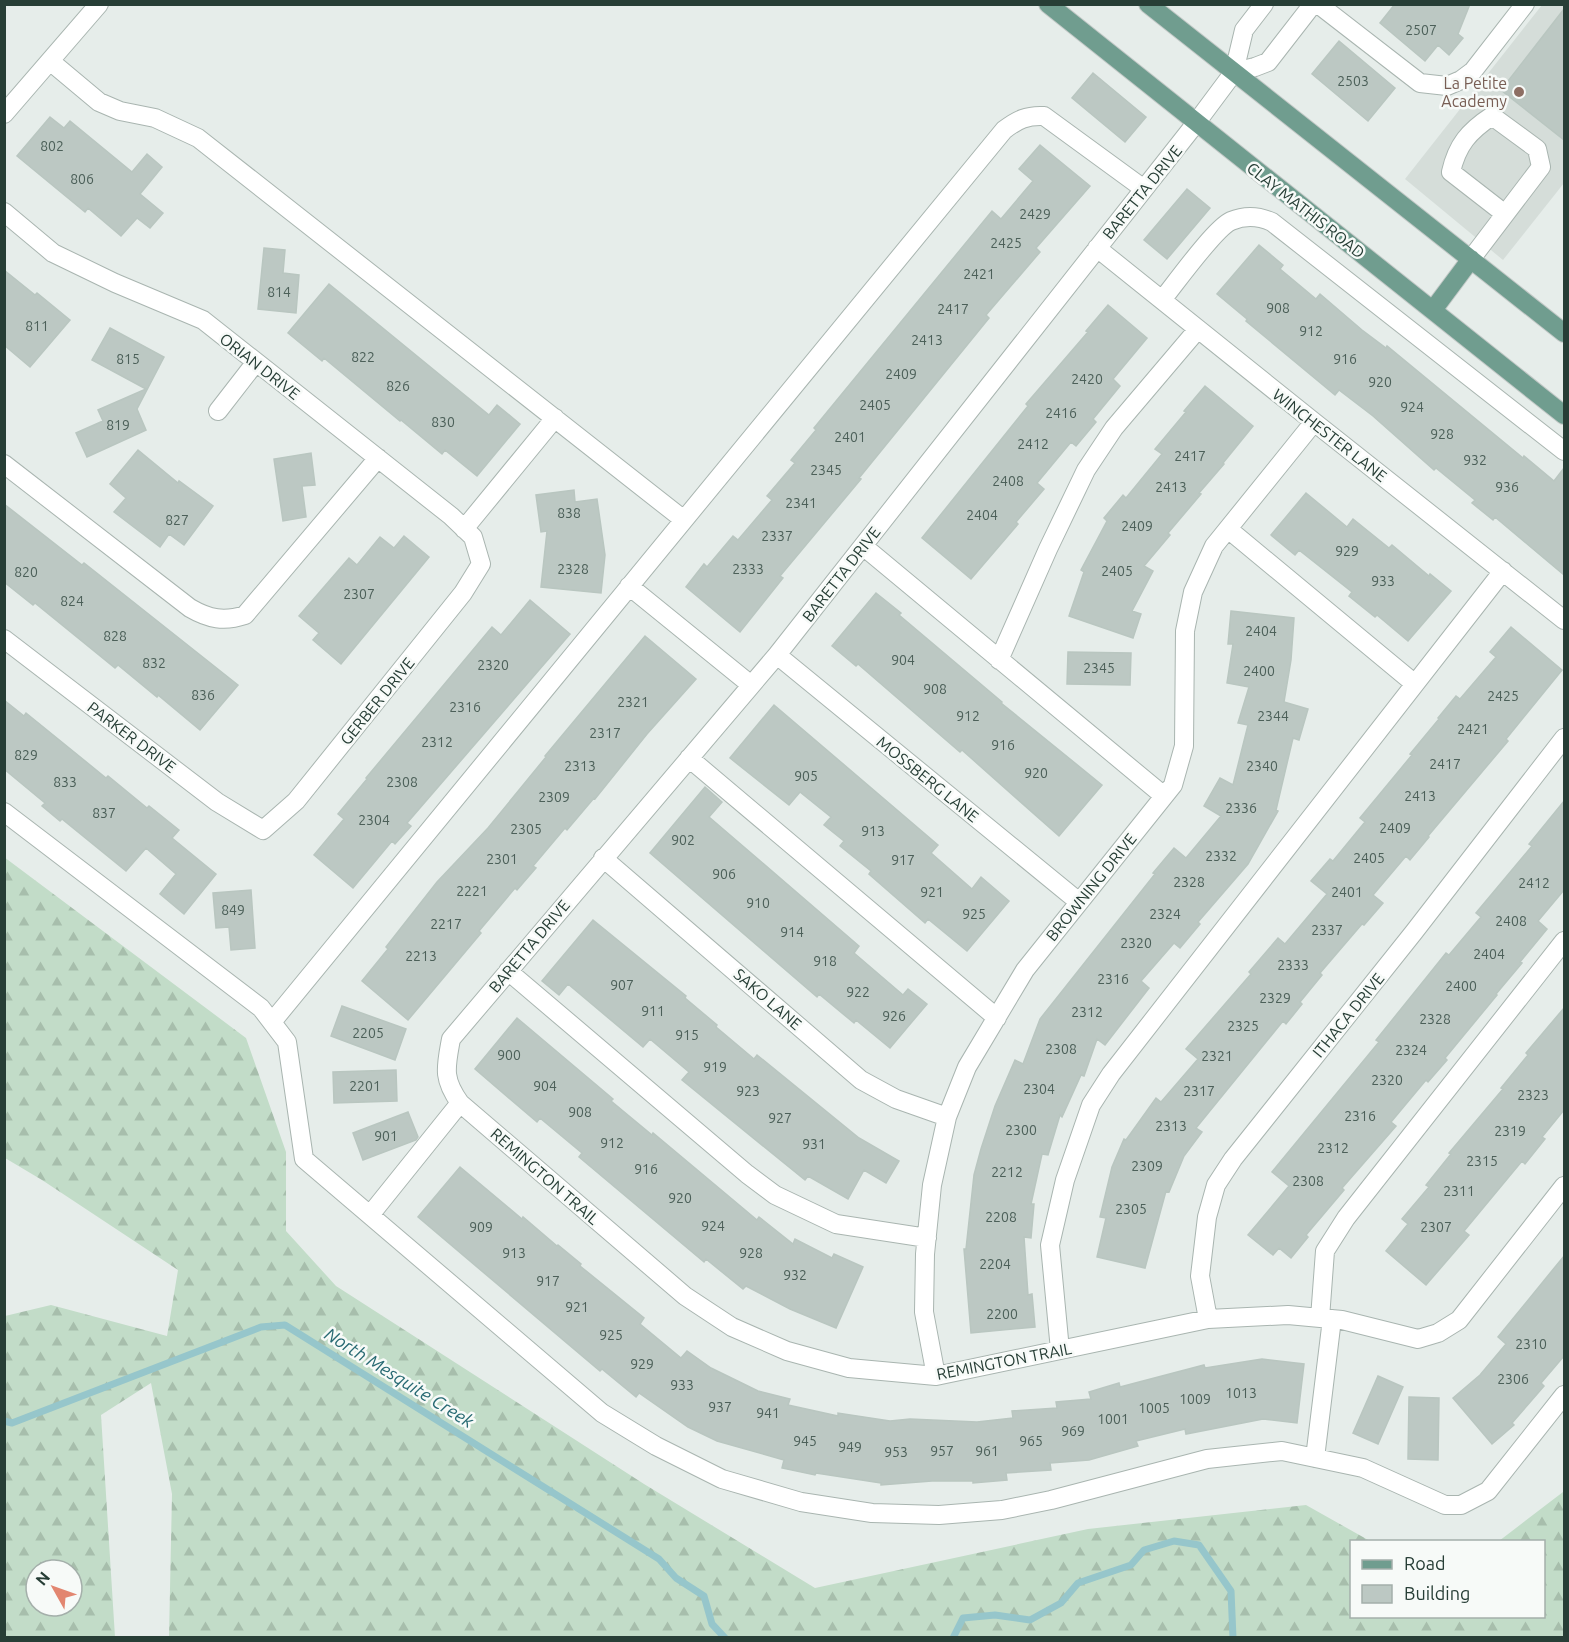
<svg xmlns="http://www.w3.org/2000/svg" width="1569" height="1642" viewBox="0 0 1569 1642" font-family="Ubuntu,sans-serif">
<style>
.built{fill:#d5ddd9}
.forest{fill:url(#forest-firs);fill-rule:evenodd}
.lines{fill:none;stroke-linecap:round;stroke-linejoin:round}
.stream{stroke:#96c6cb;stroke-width:7}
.building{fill:#bcc8c3;stroke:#b9c6c0;stroke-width:1.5}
.minor-casing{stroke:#a9b5b0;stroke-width:20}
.major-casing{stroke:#c3c9c7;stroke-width:20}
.minor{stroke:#fff;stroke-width:18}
.major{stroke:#709d8f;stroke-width:18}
.education-dot{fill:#8d6e63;stroke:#f7faf8;stroke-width:2}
.labels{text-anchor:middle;stroke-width:5;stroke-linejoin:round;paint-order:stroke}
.number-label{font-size:14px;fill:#4c6059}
.education-label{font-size:16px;fill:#785e54;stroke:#f7faf8;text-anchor:end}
.street-label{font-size:16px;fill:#273e36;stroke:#f7faf8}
.water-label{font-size:18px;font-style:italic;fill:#286a73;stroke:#f7faf8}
</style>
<defs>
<pattern id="forest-firs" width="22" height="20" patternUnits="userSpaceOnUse" patternTransform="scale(1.5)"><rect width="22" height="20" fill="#c2dcc8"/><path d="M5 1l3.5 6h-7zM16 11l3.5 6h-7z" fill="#a7beac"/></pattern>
</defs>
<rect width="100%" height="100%" fill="#e6edea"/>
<path class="built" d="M1542,5h22v178l-61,77 -98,-81z"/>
<path class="forest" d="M4,857l242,181 40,114v79l50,55 308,198 171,104 273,-59 218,-24 64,36 -18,1v74h192v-74l-45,-1 64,-49 1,2v143h-1395l3,-143 -21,-111 -50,32 14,222h-110v-321l46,-11 116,31 11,-66 -136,-90 -37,-22zM36,1570h36v36h-36z"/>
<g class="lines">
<path class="stream" d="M4,1421l8,2 249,-96 24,-2 374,234 17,19 28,18 8,28 13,14
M953,1638l10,-20 32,-3 35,5 31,-17 17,-20 53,-18 13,-15 30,-9 25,4 32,46 2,47"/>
</g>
<path class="building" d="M1395,4h75l-12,30 5,4 -14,17 -11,-10 -13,16 -45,-38z
M1564,9v131l-63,-50z
M1339,41l56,47 -27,33 -56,-47z
M1093,73l53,44 -21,25 -53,-44z
M50,117l14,11 6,-7 62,51 15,-18 15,13 -22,27 23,19 -13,15 -13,-10 -16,18 -33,-28 -3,4 -68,-56z
M1040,145l50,41 -54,62 4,4 -54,63 3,3 -130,160 2,1 -81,97 3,2 -43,54 -54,-45 18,-23 3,3 26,-31 5,4 34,-40 -5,-4 28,-33 -4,-3 25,-30 -2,-2 178,-217 9,8 32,-38 -14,-12z
M1187,189l23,19 -43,51 -23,-19z
M1259,245l24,20 -3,4 36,30 4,-5 42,36 24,18 1,-2 136,112 1,-2 30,25 10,-13v107l-69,-58 -2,3 -21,-17 3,-3 -39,-32 -2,2 -61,-54 -34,-26 -4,5 -89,-74 1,-2 -30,-25z
M264,248l21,2 -2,23 16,2 -3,38 -38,-4z
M4,270l31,25 2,-2 33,27 -40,47 -26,-22z
M329,284l160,131 8,-10 23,19 -43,52 -32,-26 -3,4 -41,-34 -1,1 -76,-63 -2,3 -34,-28z
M1108,305l39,33 -34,41 7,7 -27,33 3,3 -20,24 -5,-4 -34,41 7,6 -28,33 2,2 -47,55 -49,-41 106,-132 -2,-2 62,-72 -2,-1z
M110,328l54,29 -27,52 9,21 -59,27 -11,-24 27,-12 -5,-11 48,-21 -54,-29z
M1205,386l48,40 -30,37 1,1 -25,29 2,1 -33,39 2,2 -26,31 9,5 -21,40 9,3 -8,24 -64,-22 15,-44 -3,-2 26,-49 -3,-3 19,-23 3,3 36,-44 -7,-5 31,-37 -2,-1z
M138,450l40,33 1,-2 34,25 -29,39 -15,-11 -9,13 -46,-35 12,-14 -16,-14z
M311,453l4,32 -13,1 4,31 -23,4 -9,-62z
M574,490l1,12 22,-3 8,56 -4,38 -60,-6 6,-56 -6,1 -5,-37z
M1306,493l41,34 6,-8 36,29 3,-3 37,31 1,-2 21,17 -43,50 -31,-26 -2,2 -26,-21 3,-4 -53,-42 -4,5 -24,-20z
M4,504l78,61 2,-2 154,122 -38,45 -42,-35 -1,2 -39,-32 -3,3 -80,-65 -2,2 -29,-23z
M404,536l25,21 -88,107 -28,-24 6,-7 -20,-17 50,-58 8,7 23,-28 14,11z
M876,593l25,20 -2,2 103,87 -1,1 101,82 -43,51 -97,-86 -2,2 -102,-88 -2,2 -24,-20z
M530,600l40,34 -163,189 4,3 -16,18 -3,-3 -39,47 -39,-33 30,-36 -6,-5 29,-35 -1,-1 126,-151 9,8z
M1231,611l63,7 -3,42 -7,42 24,7 -9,31 -6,-2 -17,72 2,1 -30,53 -50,58 2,2 -20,24 -6,-5 -33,38 8,7 -44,57 -8,-6 -13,37 -3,-1 -19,42 -2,-2 -12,40 -6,-1 -11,50h3l-3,34 -7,-1 4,58 4,-1 3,33 -64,6 -7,-84h2l8,-74 7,-26 14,-43 20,-46 8,4 17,-45 115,-145 -2,-1 21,-25 12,10 35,-42 -17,-10 16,-28 13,7 15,-60 -10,-2 11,-36 -22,-4 6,-39h-5z
M1511,627l51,43 -56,69 2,2 -80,95 1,1 -19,23 -4,-4 -33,39 10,8 -19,22 -2,-1 -42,49 2,2 -22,27 2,2 -16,20 -3,-3 -87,107 6,4 -18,24 -15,36 -3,-1 -21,77 -48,-11 9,-39 -6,-1 12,-50 12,-28 2,1 30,-42 5,4 37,-43 -12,-10 65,-75 -2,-2 29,-34 7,6 42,-50 -16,-13 19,-22 3,2 32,-39 -5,-4 52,-63 -2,-1 29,-35 -1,-1 18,-22 4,3 36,-42 -6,-5z
M645,636l51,43 -49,55 -52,65 -1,-1 -27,32 -2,-2 -32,38 3,2 -19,22 -2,-2 -36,43 2,2 -26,31 -47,56 -46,-39 26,-32 -2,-2 51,-65 51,-54 58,-71 -1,-1z
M1068,652l63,1 -1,32 -63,-1z
M4,700l20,16 2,-3 80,65 2,-2 39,32 2,-2 30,24 -7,8 44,36 -32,40 -24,-20 16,-20 -30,-26 -20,23 -64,-52 -2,2 -18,-15 3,-3 -41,-34z
M774,705l164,140 -7,8 41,36 9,-12 28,24 -42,50 -39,-32 -3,4 -56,-49 2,-3 -31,-25 4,-5 -20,-16 7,-8 -31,-25 -11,13 -59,-47z
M705,787l17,15 -13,15 150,129 -5,7 49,42 5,-6 19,15 -37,44 -34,-28 -2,3 -35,-29 -2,3 -167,-144z
M1564,801v89l-26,31 9,8 -27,33 2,1 -26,31 1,1 -52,63 2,2 -19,22 -2,-2 -35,42 5,4 -54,62 2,2 -38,45 2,2 -17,21 -12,-10 -6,7 -25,-20 41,-49 -17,-14 107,-130 -3,-2 50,-62 20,-25 3,2 32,-38 -5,-4 56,-67 -3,-2z
M251,890l4,58 -24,2 -2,-23 -13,1 -3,-35z
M593,920l93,76 -1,2 32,27 -1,2 38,32 3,-4 102,83 40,23 -13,22 -22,-13 -16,29 -40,-23 -3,4 -123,-100 7,-8 -39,-33 -7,8 -75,-63 -9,11 -17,-14z
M342,1006l64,23 -11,31 -64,-24z
M1564,1008v102l-22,27 3,2 -20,25 -3,-3 -58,70 5,4 -43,50 -40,-34 22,-27 -6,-5 27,-32 -3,-2 25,-31 -2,-1 54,-64 -2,-1 27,-33 -2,-2z
M517,1018l96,81 -2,2 41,34 1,-2 104,87 2,-3 34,27 2,-5 37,19 2,-4 29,13 -27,61 -46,-19 -44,-23 -3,3 -37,-30 -2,3 -125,-105 3,-4 -42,-35 -3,4 -62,-53z
M396,1070l1,31 -63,2 -1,-31z
M408,1112l10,25 -2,3 -53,20 -10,-27z
M460,1167l62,52 1,-2 34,29 1,-1 23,19 -1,2 64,52 -4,6 41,34 6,-7 24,17 47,23 32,8 -2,6 50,11v-3l52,8 20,-2 67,3 36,-4 -1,-7 45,-3 -1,-6 35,-3 -2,-7 30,-9 1,4 84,-22 1,3 57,-9 42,5 -7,59 -34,-4 -77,15 -1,-5 -49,12 2,5 -49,14 -39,3 1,7 -45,3 1,7 -34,3v-2h-41l-51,4v-2l-65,-10 -1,2 -33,-7 2,-8 -67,-19 -29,-14 -49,-34 -3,4 -34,-28 -2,2 -182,-154z
M1564,1256v100l-23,27 3,3 -32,37 2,2 -22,19 -39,-46 27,-23 26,-31 -8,-7z
M1378,1376l25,11 -25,57 -25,-11z
M1409,1397l30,1 -1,62 -30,-1z"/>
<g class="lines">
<g class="minor-casing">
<path id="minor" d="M1264,4l-20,26 -10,42 -38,51 -419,532 -326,384c-5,28 -9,39 9,64l225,193 47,31 55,24 62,17 87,8 272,-57 80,-4 54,5 76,19 20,-6 21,-13 105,-134
M1318,4l102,79 27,3 14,-6 12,-9 52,-67
M50,61l49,41 21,9 35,7 43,20 486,382
M1234,72l21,-5 13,-5 45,-58
M4,114l95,-110
M4,212l49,41 62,30 88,37 248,196 22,21 8,27 -18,29 -167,208 -33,29 -46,-28 -213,-163
M1097,248l217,174 250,198
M1471,259l70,-92 -4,-18 -45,-33c-23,15 -35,29 -41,56l54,42
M1162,300c13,-16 53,-72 69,-79 14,-6 28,-5 41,1l292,229
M218,411l38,-49
M4,464l186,144c19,11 34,14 55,7l133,-157
M464,529l91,-111
M1228,529l187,155
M863,546l301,250
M629,586l122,99
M777,655l302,247
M999,660l49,-111 38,-79 28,-42 84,-99
M689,758l308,260
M4,812l257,196 26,34 17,117 298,254 54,33 66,33 79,23 71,11 67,2 63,-5 49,-10 156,-41 75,-8 81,17 82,37h16l27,-14 76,-96
M603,858l258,222 35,19 51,18
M508,971l239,203 28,21 61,29 91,14
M272,1022l732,-892c13,-10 23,-15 40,-14l100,73
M370,1215l90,-112
M1320,1318l5,-67 21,-33 218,-277
M1208,1319l-8,-43 7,-59 9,-32 17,-26 181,-227 150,-194
M1060,1350l-10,-105 15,-65 26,-75 20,-31 392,-503
M936,1376l-12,-64 1,-58 7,-69 15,-68 20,-50 58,-97 148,-185 11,-39 1,-115 8,-39 21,-46 100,-124
M1315,1458l17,-139"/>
</g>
<g class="major-casing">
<path id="major" d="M1048,4l516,411
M1148,4l416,329
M1433,310l38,-51"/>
</g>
<use href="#minor" class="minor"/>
<use href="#major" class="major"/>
</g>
<circle class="education-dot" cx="1519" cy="92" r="6"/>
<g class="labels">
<g class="number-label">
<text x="1421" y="35">2507</text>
<text x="1353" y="86">2503</text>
<text x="52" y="151">802</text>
<text x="82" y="184">806</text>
<text x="1035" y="219">2429</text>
<text x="1006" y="248">2425</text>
<text x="979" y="279">2421</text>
<text x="279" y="297">814</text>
<text x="1278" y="313">908</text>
<text x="953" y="314">2417</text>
<text x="37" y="331">811</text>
<text x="1311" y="336">912</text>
<text x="927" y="345">2413</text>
<text x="363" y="362">822</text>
<text x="128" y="364">815</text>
<text x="1345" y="364">916</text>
<text x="901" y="379">2409</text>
<text x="1087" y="384">2420</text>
<text x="1380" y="387">920</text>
<text x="398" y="391">826</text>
<text x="875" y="410">2405</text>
<text x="1412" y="412">924</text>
<text x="1061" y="418">2416</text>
<text x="443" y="427">830</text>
<text x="118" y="430">819</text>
<text x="1442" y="439">928</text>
<text x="850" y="442">2401</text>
<text x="1033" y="449">2412</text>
<text x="1190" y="461">2417</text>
<text x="1475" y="465">932</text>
<text x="826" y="475">2345</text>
<text x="1008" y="486">2408</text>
<text x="1171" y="492">2413</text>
<text x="1507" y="492">936</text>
<text x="801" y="508">2341</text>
<text x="569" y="518">838</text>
<text x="982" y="520">2404</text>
<text x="177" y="525">827</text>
<text x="1137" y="531">2409</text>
<text x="777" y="541">2337</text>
<text x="1347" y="556">929</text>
<text x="573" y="574">2328</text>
<text x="748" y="574">2333</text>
<text x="1117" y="576">2405</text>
<text x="26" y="577">820</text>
<text x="1383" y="586">933</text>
<text x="359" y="599">2307</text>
<text x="72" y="606">824</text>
<text x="1261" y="636">2404</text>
<text x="115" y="641">828</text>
<text x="903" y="665">904</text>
<text x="154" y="668">832</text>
<text x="493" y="670">2320</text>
<text x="1099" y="673">2345</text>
<text x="1259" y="676">2400</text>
<text x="935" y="694">908</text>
<text x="203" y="700">836</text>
<text x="1503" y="701">2425</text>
<text x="633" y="707">2321</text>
<text x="465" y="712">2316</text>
<text x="968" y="721">912</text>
<text x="1273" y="721">2344</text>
<text x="1473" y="734">2421</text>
<text x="605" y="738">2317</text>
<text x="437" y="747">2312</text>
<text x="1003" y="750">916</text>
<text x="26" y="760">829</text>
<text x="1445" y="769">2417</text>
<text x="580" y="771">2313</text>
<text x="1262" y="771">2340</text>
<text x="1036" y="778">920</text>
<text x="806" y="781">905</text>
<text x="65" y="787">833</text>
<text x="402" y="787">2308</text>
<text x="1420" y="801">2413</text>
<text x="554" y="802">2309</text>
<text x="1241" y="813">2336</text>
<text x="104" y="818">837</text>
<text x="374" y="825">2304</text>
<text x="1395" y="833">2409</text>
<text x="526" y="834">2305</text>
<text x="873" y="836">913</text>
<text x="683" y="845">902</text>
<text x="1221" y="861">2332</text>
<text x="1369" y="863">2405</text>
<text x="502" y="864">2301</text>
<text x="903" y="865">917</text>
<text x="724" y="879">906</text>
<text x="1189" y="887">2328</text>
<text x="1534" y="888">2412</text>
<text x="472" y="896">2221</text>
<text x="932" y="897">921</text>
<text x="1347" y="897">2401</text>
<text x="758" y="908">910</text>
<text x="233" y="915">849</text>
<text x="974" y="919">925</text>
<text x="1165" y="919">2324</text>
<text x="1511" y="926">2408</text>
<text x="446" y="929">2217</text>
<text x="1327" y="935">2337</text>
<text x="792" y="937">914</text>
<text x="1136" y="948">2320</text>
<text x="1489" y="959">2404</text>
<text x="421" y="961">2213</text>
<text x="825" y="966">918</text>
<text x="1293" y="970">2333</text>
<text x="1113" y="984">2316</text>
<text x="622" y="990">907</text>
<text x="1461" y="991">2400</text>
<text x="858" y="997">922</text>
<text x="1275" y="1003">2329</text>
<text x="653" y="1016">911</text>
<text x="1087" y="1017">2312</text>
<text x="894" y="1021">926</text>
<text x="1435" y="1024">2328</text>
<text x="1243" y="1031">2325</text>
<text x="368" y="1038">2205</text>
<text x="687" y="1040">915</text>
<text x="1061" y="1054">2308</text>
<text x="1411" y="1055">2324</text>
<text x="509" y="1060">900</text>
<text x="1217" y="1061">2321</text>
<text x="715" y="1072">919</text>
<text x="1387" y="1085">2320</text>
<text x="365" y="1091">2201</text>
<text x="545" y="1091">904</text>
<text x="1039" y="1094">2304</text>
<text x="748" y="1096">923</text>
<text x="1199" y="1096">2317</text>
<text x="1533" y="1100">2323</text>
<text x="580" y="1117">908</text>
<text x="1360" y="1121">2316</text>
<text x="780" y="1123">927</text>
<text x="1171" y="1131">2313</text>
<text x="1021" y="1135">2300</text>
<text x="1510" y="1136">2319</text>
<text x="386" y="1141">901</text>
<text x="612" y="1148">912</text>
<text x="814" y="1149">931</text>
<text x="1333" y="1153">2312</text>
<text x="1482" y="1166">2315</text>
<text x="1147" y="1171">2309</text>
<text x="646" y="1174">916</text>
<text x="1007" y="1177">2212</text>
<text x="1308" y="1186">2308</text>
<text x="1459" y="1196">2311</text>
<text x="680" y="1203">920</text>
<text x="1131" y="1214">2305</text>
<text x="1001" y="1222">2208</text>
<text x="713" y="1231">924</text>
<text x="481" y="1232">909</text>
<text x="1436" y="1232">2307</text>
<text x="514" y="1258">913</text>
<text x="751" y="1258">928</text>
<text x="995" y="1269">2204</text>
<text x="795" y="1280">932</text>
<text x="548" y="1286">917</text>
<text x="577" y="1312">921</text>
<text x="1002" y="1319">2200</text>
<text x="611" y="1340">925</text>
<text x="1531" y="1349">2310</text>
<text x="642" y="1369">929</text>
<text x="1513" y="1384">2306</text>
<text x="682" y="1390">933</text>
<text x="1241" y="1398">1013</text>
<text x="1195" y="1404">1009</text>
<text x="720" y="1412">937</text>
<text x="1154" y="1413">1005</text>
<text x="768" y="1418">941</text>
<text x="1113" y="1424">1001</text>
<text x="1073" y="1436">969</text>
<text x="805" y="1446">945</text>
<text x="1031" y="1446">965</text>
<text x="850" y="1452">949</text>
<text x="942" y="1456">957</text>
<text x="987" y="1456">961</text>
<text x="896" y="1457">953</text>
</g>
<g class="education-label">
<text x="1507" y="89">La Petite<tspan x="1507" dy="18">Academy</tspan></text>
</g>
<g class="street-label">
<text transform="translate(1142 192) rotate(-51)" y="6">BARETTA DRIVE</text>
<text transform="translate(1306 210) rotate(38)" y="6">CLAY MATHIS ROAD</text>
<text transform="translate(260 366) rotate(38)" y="6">ORIAN DRIVE</text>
<text transform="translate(1330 435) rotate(38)" y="6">WINCHESTER LANE</text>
<text transform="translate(841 574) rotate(-52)" y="6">BARETTA DRIVE</text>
<text transform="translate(377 701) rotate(-51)" y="6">GERBER DRIVE</text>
<text transform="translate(132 737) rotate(37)" y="6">PARKER DRIVE</text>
<text transform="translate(928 779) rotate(39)" y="6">MOSSBERG LANE</text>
<text transform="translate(1091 887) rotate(-51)" y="6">BROWNING DRIVE</text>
<text transform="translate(529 946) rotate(-50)" y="6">BARETTA DRIVE</text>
<text transform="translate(768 999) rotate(41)" y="6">SAKO LANE</text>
<text transform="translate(1348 1015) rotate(-51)" y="6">ITHACA DRIVE</text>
<text transform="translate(545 1176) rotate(41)" y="6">REMINGTON TRAIL</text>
<text transform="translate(1004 1361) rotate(-11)" y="6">REMINGTON TRAIL</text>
</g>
<g class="water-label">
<text transform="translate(399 1378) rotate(32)" y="6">North Mesquite Creek</text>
</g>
</g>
<rect width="1569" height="1642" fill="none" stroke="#273e36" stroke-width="12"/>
<rect x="1350" y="1540" width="195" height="78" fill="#f7faf8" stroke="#a4afaa" stroke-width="1.5"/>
<rect x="1362" y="1560" width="30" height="9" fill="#709d8f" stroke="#a4afaa" stroke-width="1.5"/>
<text x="1404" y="1570" font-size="18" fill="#273e36">Road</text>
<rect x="1362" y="1585" width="30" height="18" fill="#bcc8c3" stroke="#a4afaa" stroke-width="1.5"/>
<text x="1404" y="1600" font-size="18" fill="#273e36">Building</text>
<g transform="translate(54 1588) rotate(310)"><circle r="28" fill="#f7faf8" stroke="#a4afaa" stroke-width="1.5"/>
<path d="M0-4.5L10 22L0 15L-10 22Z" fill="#e28670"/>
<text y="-9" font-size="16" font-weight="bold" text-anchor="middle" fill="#273e36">N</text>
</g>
</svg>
